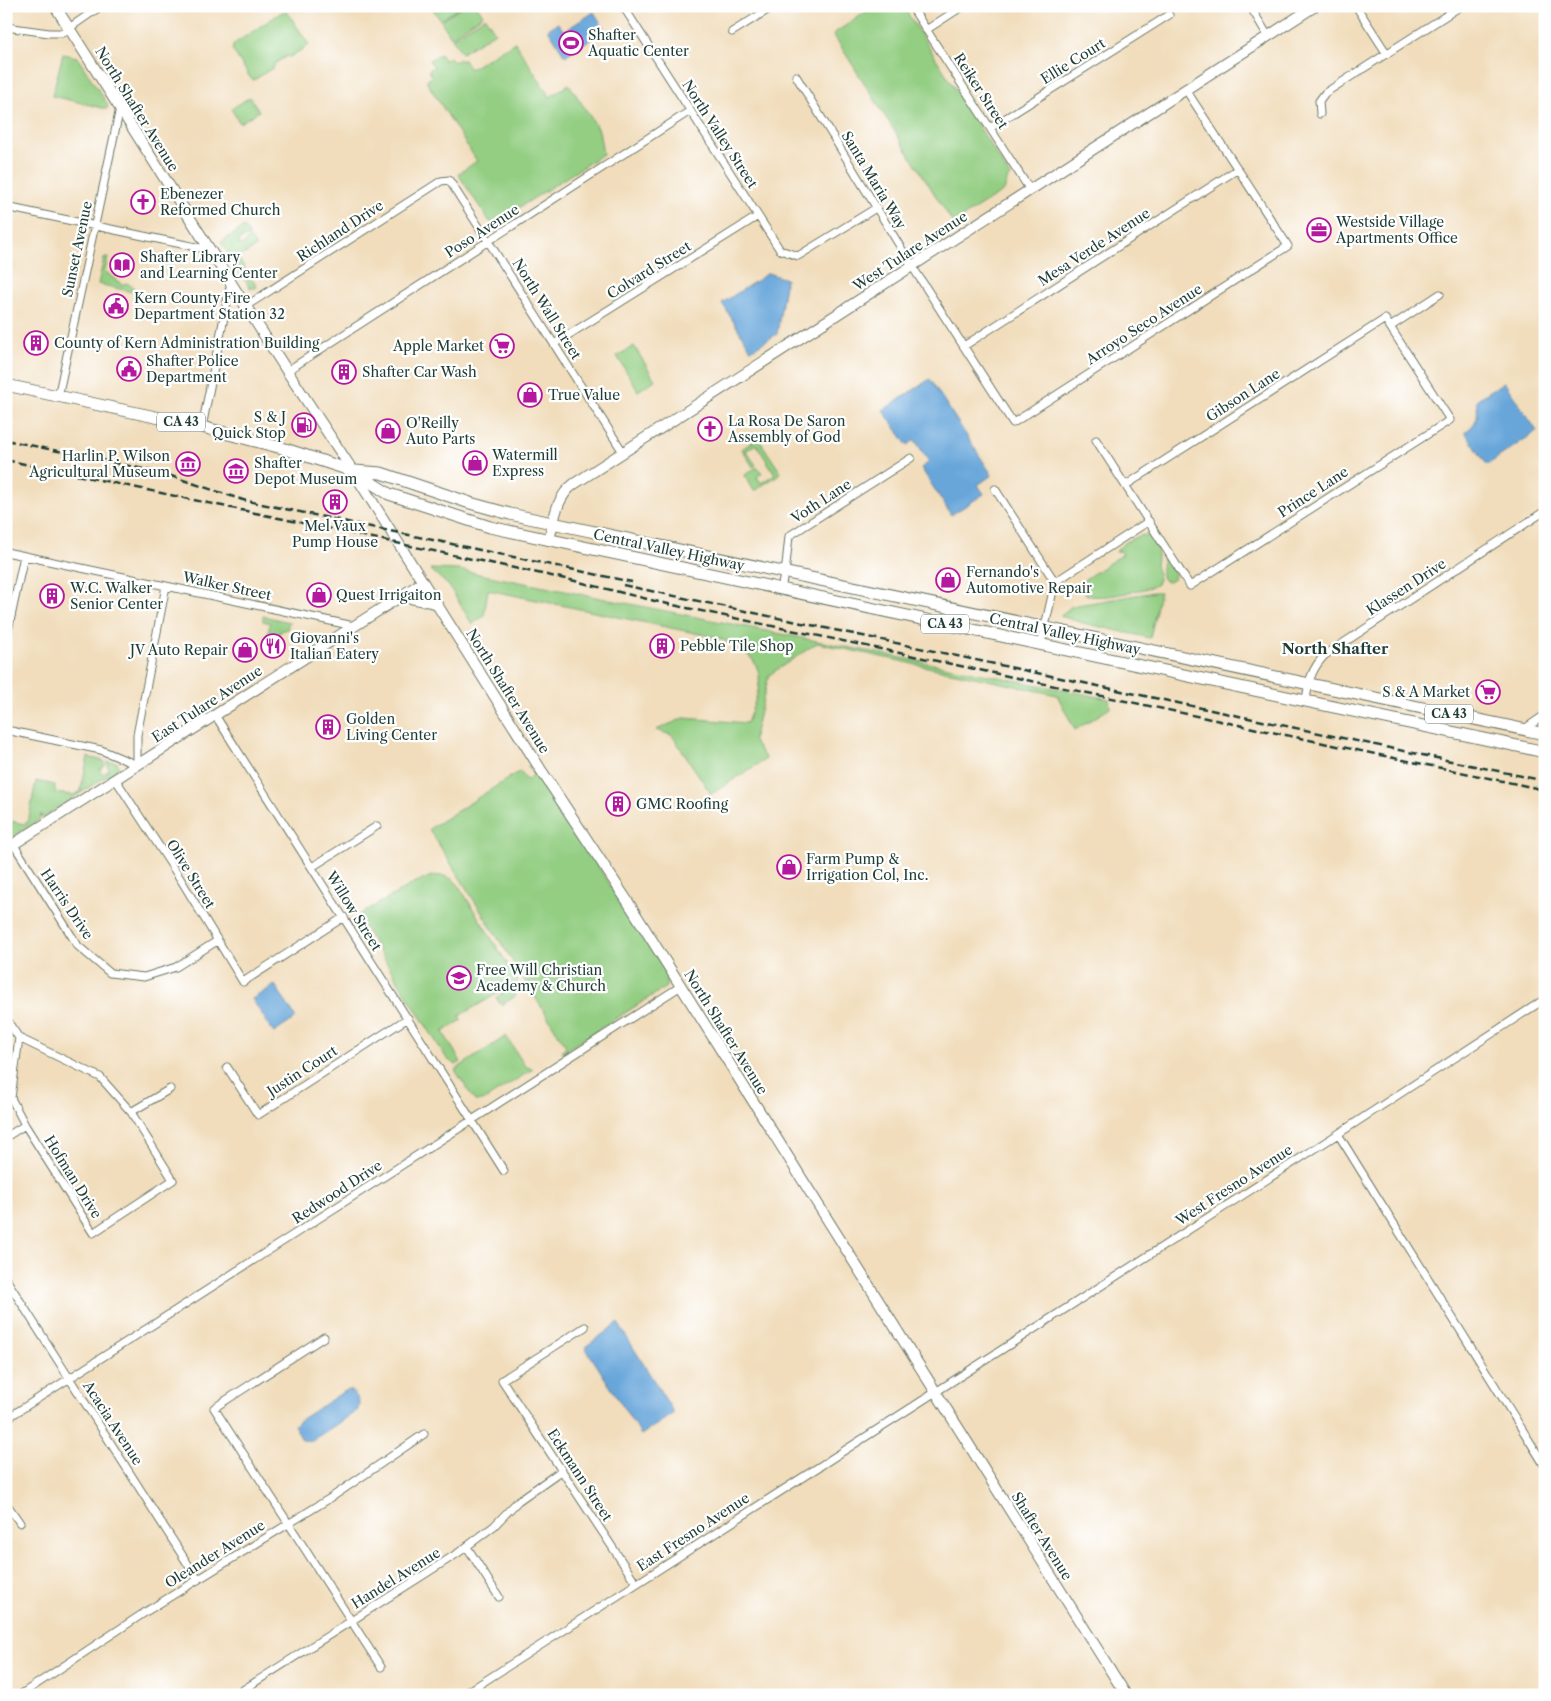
<svg xmlns="http://www.w3.org/2000/svg" width="1551" height="1701" viewBox="0 0 1551 1701" font-family="'Libre Caslon Text',serif">
<style>
.green{fill:#93ce82;stroke:#59865b}
.water{fill:#67a6da;stroke:#437287}
.lines{fill:none;stroke-linecap:round;stroke-linejoin:round}
.street-casing{stroke:#687564;stroke-width:9}
.secondary-casing{stroke:#687564;stroke-width:12}
.primary-casing{stroke:#687564;stroke-width:13}
.street{stroke:#fff;stroke-width:7}
.secondary{stroke:#fff;stroke-width:10}
.primary{stroke:#fff;stroke-width:11}
.rail{stroke:#1f3d34;stroke-width:2.5;stroke-dasharray:8 4;stroke-linecap:butt}
.labels{text-anchor:middle;stroke-width:4.5;stroke-linejoin:round;paint-order:stroke}
.shield{fill:#fff;stroke:#627771;stroke-width:1}
.shield-label{font-size:12px;font-weight:bold;fill:#1f3d34}
.poi-label{font-size:14px;fill:#1f3d34;stroke:#fff;text-anchor:start}
.street-label{font-size:14px;fill:#1f3d34;stroke:#fff}
.neighbourhood-label{font-size:15px;font-weight:bold;fill:#1f3d34;stroke:#fff}
</style>
<rect width="100%" height="100%" fill="#fff"/>
<filter id="ink" filterUnits="userSpaceOnUse"><feTurbulence type="fractalNoise" baseFrequency=".02" numOctaves="2"/><feDisplacementMap in="SourceGraphic" scale="10" xChannelSelector="R" yChannelSelector="G"/><feConvolveMatrix kernelMatrix="1 2 1 2 8 2 1 2 1" color-interpolation-filters="sRGB"/></filter>
<filter id="wash" filterUnits="userSpaceOnUse"><feTurbulence type="fractalNoise" baseFrequency=".0096" numOctaves="4" result="noise"/><feDisplacementMap in="SourceGraphic" scale="20" xChannelSelector="R" yChannelSelector="G"/><feGaussianBlur stdDeviation="1.12" result="paint"/><feColorMatrix in="noise" values="0 0 0 0 0 0 0 0 0 0 0 0 0 0 0 0 0 1.4 0 .05"/><feComposite in="paint" operator="in"/></filter>
<g filter="url(#wash)">
<rect width="100%" height="100%" fill="#f1ddbc"/>
<path class="green" d="M431,6h31l-22,14z
M463,6h14l6,9 -32,22 -10,-16z
M875,6h28l107,170 -2,2 -4,13 -51,32 -120,-189z
M282,12l6,1 21,32 -19,12 -3,-1 -13,8v3l-20,13 -3,-1 -19,-30 2,-5z
M485,17l10,15 -33,21 -10,-15z
M515,42l35,55 19,-13 30,46 4,24 -108,69 -6,-2 -31,-47 19,-13 -51,-80 6,-4 -4,-6 6,-4 -5,-7 11,-6 4,6 6,-3 4,5 5,-3 2,2 3,-2 6,10z
M63,54l14,3 31,48 -1,4 -55,-13z
M250,97l9,14 -19,12 -9,-14z
M244,227l6,9 -10,3 -1,6 7,-1v-3l4,-3 6,9 -18,11 19,29 -2,1h-5l-29,-46z
M104,258h4l-3,13 13,11h2l1,3 6,-2 7,5 -1,4 -35,-8z
M634,346l21,34 -17,11 -21,-35z
M758,438l23,35 -27,18 -9,-16 12,-8 5,6 -5,4 4,6 14,-9 -19,-30 -10,7 10,14 -3,2 -11,-18z
M1146,535l10,7 2,6 -2,18 3,13 -2,5 -5,3c-13,3 -85,24 -67,-8l38,-25 -2,-3 -5,1c5,-9 19,-16 30,-17z
M1163,558c5,7 15,11 11,21l-6,3 -3,-1 -3,-4v-17z
M430,569l29,1 650,129 1,9 -35,22 -18,-35 -240,-52 -48,32 -16,65 13,19 -55,35 -37,-56 -3,-3 -15,-5 28,-12 63,5c7,-21 22,-47 3,-66 -8,-8 -21,-13 -31,-19l-231,-48 -4,26 -12,8 -23,-38z
M1154,592h6l-10,46 -67,-15 -23,-7 12,-10z
M263,616l26,6 -2,7 -6,2 -1,2 -12,2 2,-12 -7,-2z
M88,757l16,4 1,5 -6,4 4,4 6,-4 -2,-8h10l2,6 -77,50 -1,-4 -1,5 -34,22v-21l18,4 4,-2 8,-41 19,4v8l18,2 7,-3z
M532,764l135,209 -1,14 -103,65 -1,-2 4,-4 -137,-217 91,-58 6,9 7,-5 -5,-9z
M432,876c11,-1 17,0 25,7l61,98 -9,5 7,10 -15,9 -5,-7 7,-5 -1,-2 -43,25 3,4 -19,12 18,30 -5,3 -9,-6 -90,-143 59,-34z
M506,1036l19,30 8,3 -50,32h-8l-20,-31z"/>
<path class="water" d="M594,12l11,18 -40,26 -17,-27 10,-6 6,8z
M768,273l18,6 -9,55 -26,16 -29,-47z
M930,379l62,96 -14,10 6,9 -33,21 -30,-47 8,-6 -14,-22 -8,5 -24,-35z
M1504,382l33,49 -50,34 -22,-33c13,-9 14,-17 11,-32z
M275,985l21,33 -22,15 -22,-34z
M618,1323l56,90 -33,22 -56,-88z
M350,1390c7,5 12,13 7,21l-46,30 -9,-1 -8,-15 3,-3 46,-30z"/>
</g>
<g filter="url(#ink)">
<g class="lines">
<g class="street-casing">
<path id="street" d="M623,6l157,244 18,6 78,-48
M911,6l119,184
M1250,6l18,30
M1356,6l31,48
M6,27l43,6h13l39,-27
M926,30l37,-24
M732,32l42,-26
M796,76l116,190 101,157 275,-177 -102,-156
M1320,114l-1,-13 6,-8 136,-87
M990,128l179,-113
M6,207l204,43
M246,306l195,-125 8,-1 174,272
M1390,327l50,-33
M554,344l204,-128
M964,346l274,-177
M287,371l403,-260
M58,397l62,-289
M202,427l29,-145
M1096,440l94,146 260,-166 -65,-101 -259,166
M995,489l60,93
M6,552l348,74
M781,589l5,-24 3,-29 122,-78
M6,640l18,-84
M1041,644l14,-62 94,-61
M1306,701c2,-18 5,-32 19,-46l220,-144
M215,715l289,456
M6,730l95,20 36,15v-30l29,-149
M1523,730l22,-15
M116,780l65,100 62,102 101,-65
M14,845l64,101 32,27 34,4 32,-10 41,-26
M312,867l65,-41
M6,1019l13,19 -8,60 14,27 68,108 80,-53 -42,-68 -31,-35 -81,-39
M227,1067l31,48 150,-97
M131,1112l39,-23
M1338,1134l207,332
M6,1137l19,-12
M6,1279l192,301
M585,1327l-83,53 134,203
M324,1337l-110,71 167,259
M6,1419l675,-433
M6,1503l14,20
M467,1547l32,50
M20,1695l127,-84 185,-114 92,-63
M235,1695l223,-142 36,-27 24,-25 44,-31
M463,1695l875,-561 207,-135"/>
</g>
<g class="secondary-casing">
<path id="secondary" d="M55,6l232,365 66,100 188,299 87,132 498,793
M549,540c5,-20 7,-43 25,-56l741,-478
M400,596l36,7
M6,849l417,-267"/>
</g>
<g class="primary-casing">
<path id="primary" d="M6,385l196,42 80,21 71,23 36,23 101,33 1055,225
M355,471l26,2 89,30 40,11 1035,220"/>
</g>
<use href="#street" class="street"/>
<use href="#secondary" class="secondary"/>
<use href="#primary" class="primary"/>
<path class="rail" d="M6,440l156,33 81,27 389,82
M6,460l569,121 84,21 886,188
M623,585l922,196"/>
</g>
</g>
<defs>
<g id="stadium-ring" transform="scale(1.25)"><circle r="9.5" fill="#fff" stroke="#b5179e" stroke-width="1.5"/><path d="M0-5a6.5 5 0 1 0 0 10a6.5 5 0 1 0 0-10ZM-3.5-1.8h7v3.6h-7Z" fill="#b5179e"/></g>
<g id="church-ring" transform="scale(1.25)"><circle r="9.5" fill="#fff" stroke="#b5179e" stroke-width="1.5"/><path d="M-1.2-6h2.4v3.5h3.3v2.4h-3.3V6h-2.4V-.1h-3.3v-2.4h3.3Z" fill="#b5179e"/></g>
<g id="office-ring" transform="scale(1.25)"><circle r="9.5" fill="#fff" stroke="#b5179e" stroke-width="1.5"/><path d="M-6-3h4V-5.5h4V-3h4V5H-6ZM-1-4.5V-3h2v-1.5ZM-6 0V1H6V0Z" fill="#b5179e"/></g>
<g id="library-ring" transform="scale(1.25)"><circle r="9.5" fill="#fff" stroke="#b5179e" stroke-width="1.5"/><path d="M-6-4Q-3-5.5-.7-3.5V5Q-3 3-6 4ZM6-4Q3-5.5 .7-3.5V5Q3 3 6 4Z" fill="#b5179e"/></g>
<g id="civic-ring" transform="scale(1.25)"><circle r="9.5" fill="#fff" stroke="#b5179e" stroke-width="1.5"/><path d="M-.6-6.5H3V-4.5H.6V-3L4-1V1h2V6H-6V1h2V-1L-.6-3ZM-1.2 2.5V6h2.4V2.5Z" fill="#b5179e"/></g>
<g id="building-ring" transform="scale(1.25)"><circle r="9.5" fill="#fff" stroke="#b5179e" stroke-width="1.5"/><path d="M-4-6H4V6H1V3H-1V6H-4ZM-2.5-4.3h1.7v1.8h-1.7ZM.8-4.3h1.7v1.8H.8ZM-2.5-1h1.7V.8h-1.7ZM.8-1h1.7V.8H.8Z" fill="#b5179e"/></g>
<g id="supermarket-ring" transform="scale(1.25)"><circle r="9.5" fill="#fff" stroke="#b5179e" stroke-width="1.5"/><path d="M-6-5.5h2.5l.6 2H6L4.5 2H-2.5L-4.4-4H-6ZM-1.5 3.2a1.3 1.3 0 1 0 .1 0ZM3 3.2a1.3 1.3 0 1 0 .1 0Z" fill="#b5179e"/></g>
<g id="shop-ring" transform="scale(1.25)"><circle r="9.5" fill="#fff" stroke="#b5179e" stroke-width="1.5"/><path d="M-5-2.5h2.3a2.7 3.5 0 0 1 5.4 0H5L5.5 6h-11ZM-1.5-2.5h3a1.5 2.3 0 0 0-3 0Z" fill="#b5179e"/></g>
<g id="fuel-ring" transform="scale(1.25)"><circle r="9.5" fill="#fff" stroke="#b5179e" stroke-width="1.5"/><path d="M-5.5-6h7V0h2V4h1.3V-2.5L3-4.5l.8-.8L6-3V5H2.5V1h-1V6h-7ZM-4.2-4.7v3.2H.2V-4.7Z" fill="#b5179e"/></g>
<g id="museum-ring" transform="scale(1.25)"><circle r="9.5" fill="#fff" stroke="#b5179e" stroke-width="1.5"/><path d="M0-6L6-3V-2H-6V-3ZM-5-1h2V3h-2ZM-1-1h2V3h-2ZM3-1h2V3H3ZM-6 4H6V6H-6Z" fill="#b5179e"/></g>
<g id="restaurant-ring" transform="scale(1.25)"><circle r="9.5" fill="#fff" stroke="#b5179e" stroke-width="1.5"/><path d="M-5-6h1v4h1v-4h1v4h1v-4h1v5L-1.5 .5V6h-2V.5L-5-1ZM5-6V6H3V1.5H1.5Q1.5-4 5-6Z" fill="#b5179e"/></g>
<g id="school-ring" transform="scale(1.25)"><circle r="9.5" fill="#fff" stroke="#b5179e" stroke-width="1.5"/><path d="M0-5L7-2L0 1L-7-2ZM-4 1L0 2.5L4 1V4Q0 6-4 4Z" fill="#b5179e"/></g>
</defs>
<g fill-rule="evenodd">
<use href="#stadium-ring" x="571" y="43"/>
<use href="#church-ring" x="143" y="202"/>
<use href="#office-ring" x="1319" y="230"/>
<use href="#library-ring" x="122" y="265"/>
<use href="#civic-ring" x="116" y="306"/>
<use href="#building-ring" x="36" y="343"/>
<use href="#supermarket-ring" x="502" y="346"/>
<use href="#civic-ring" x="129" y="369"/>
<use href="#building-ring" x="344" y="372"/>
<use href="#shop-ring" x="530" y="395"/>
<use href="#fuel-ring" x="304" y="425"/>
<use href="#church-ring" x="710" y="429"/>
<use href="#shop-ring" x="388" y="431"/>
<use href="#shop-ring" x="475" y="463"/>
<use href="#museum-ring" x="188" y="464"/>
<use href="#museum-ring" x="236" y="471"/>
<use href="#building-ring" x="335" y="502"/>
<use href="#shop-ring" x="948" y="580"/>
<use href="#shop-ring" x="319" y="595"/>
<use href="#building-ring" x="52" y="596"/>
<use href="#restaurant-ring" x="273" y="646"/>
<use href="#building-ring" x="662" y="646"/>
<use href="#shop-ring" x="245" y="650"/>
<use href="#supermarket-ring" x="1488" y="692"/>
<use href="#building-ring" x="328" y="727"/>
<use href="#building-ring" x="618" y="804"/>
<use href="#shop-ring" x="789" y="867"/>
<use href="#school-ring" x="459" y="978"/>
</g>
<g class="labels">
<g class="shield">
<rect x="157" y="412.5" width="48" height="19" rx="4"/>
<rect x="921" y="614.5" width="48" height="19" rx="4"/>
<rect x="1425" y="704.5" width="48" height="19" rx="4"/>
</g>
<g class="shield-label">
<text x="181" y="426">CA 43</text>
<text x="945" y="628">CA 43</text>
<text x="1449" y="718">CA 43</text>
</g>
<g class="poi-label">
<text x="588" y="40">Shafter<tspan x="588" dy="16">Aquatic Center</tspan></text>
<text x="160" y="199">Ebenezer<tspan x="160" dy="16">Reformed Church</tspan></text>
<text x="1336" y="227">Westside Village<tspan x="1336" dy="16">Apartments Office</tspan></text>
<text x="140" y="262">Shafter Library<tspan x="140" dy="16">and Learning Center</tspan></text>
<text x="134" y="303">Kern County Fire<tspan x="134" dy="16">Department Station 32</tspan></text>
<text x="54" y="348">County of Kern Administration Building</text>
<text x="484" y="351" text-anchor="end">Apple Market</text>
<text x="146" y="366">Shafter Police<tspan x="146" dy="16">Department</tspan></text>
<text x="362" y="377">Shafter Car Wash</text>
<text x="548" y="400">True Value</text>
<text x="286" y="422" text-anchor="end">S &amp; J<tspan x="286" dy="16">Quick Stop</tspan></text>
<text x="728" y="426">La Rosa De Saron<tspan x="728" dy="16">Assembly of God</tspan></text>
<text x="406" y="428">O'Reilly<tspan x="406" dy="16">Auto Parts</tspan></text>
<text x="492" y="460">Watermill<tspan x="492" dy="16">Express</tspan></text>
<text x="170" y="461" text-anchor="end">Harlin P. Wilson<tspan x="170" dy="16">Agricultural Museum</tspan></text>
<text x="254" y="468">Shafter<tspan x="254" dy="16">Depot Museum</tspan></text>
<text x="335" y="531" text-anchor="middle">Mel Vaux<tspan x="335" dy="16">Pump House</tspan></text>
<text x="966" y="577">Fernando's<tspan x="966" dy="16">Automotive Repair</tspan></text>
<text x="70" y="593">W.C. Walker<tspan x="70" dy="16">Senior Center</tspan></text>
<text x="336" y="600">Quest Irrigaiton</text>
<text x="290" y="643">Giovanni's<tspan x="290" dy="16">Italian Eatery</tspan></text>
<text x="680" y="651">Pebble Tile Shop</text>
<text x="228" y="655" text-anchor="end">JV Auto Repair</text>
<text x="1470" y="697" text-anchor="end">S &amp; A Market</text>
<text x="346" y="724">Golden<tspan x="346" dy="16">Living Center</tspan></text>
<text x="636" y="809">GMC Roofing</text>
<text x="806" y="864">Farm Pump &amp;<tspan x="806" dy="16">Irrigation Col, Inc.</tspan></text>
<text x="476" y="975">Free Will Christian<tspan x="476" dy="16">Academy &amp; Church</tspan></text>
</g>
<g class="street-label">
<text transform="translate(1073 61) rotate(-32)" y="5">Ellie Court</text>
<text transform="translate(981 91) rotate(57)" y="5">Reiker Street</text>
<text transform="translate(137 109) rotate(58)" y="5">North Shafter Avenue</text>
<text transform="translate(720 134) rotate(57)" y="5">North Valley Street</text>
<text transform="translate(874 180) rotate(59)" y="5">Santa Maria Way</text>
<text transform="translate(340 231) rotate(-33)" y="5">Richland Drive</text>
<text transform="translate(482 231) rotate(-33)" y="5">Poso Avenue</text>
<text transform="translate(1094 247) rotate(-33)" y="5">Mesa Verde Avenue</text>
<text transform="translate(77 249) rotate(-78)" y="5">Sunset Avenue</text>
<text transform="translate(910 251) rotate(-33)" y="5">West Tulare Avenue</text>
<text transform="translate(649 270) rotate(-32)" y="5">Colvard Street</text>
<text transform="translate(547 309) rotate(58)" y="5">North Wall Street</text>
<text transform="translate(1144 324) rotate(-33)" y="5">Arroyo Seco Avenue</text>
<text transform="translate(1243 395) rotate(-33)" y="5">Gibson Lane</text>
<text transform="translate(1313 492) rotate(-33)" y="5">Prince Lane</text>
<text transform="translate(821 501) rotate(-33)" y="5">Voth Lane</text>
<text transform="translate(669 550) rotate(12)" y="5">Central Valley Highway</text>
<text transform="translate(227 586) rotate(12)" y="5">Walker Street</text>
<text transform="translate(1406 587) rotate(-33)" y="5">Klassen Drive</text>
<text transform="translate(1065 634) rotate(12)" y="5">Central Valley Highway</text>
<text transform="translate(508 691) rotate(58)" y="5">North Shafter Avenue</text>
<text transform="translate(207 704) rotate(-33)" y="5">East Tulare Avenue</text>
<text transform="translate(191 874) rotate(58)" y="5">Olive Street</text>
<text transform="translate(67 904) rotate(56)" y="5">Harris Drive</text>
<text transform="translate(354 911) rotate(58)" y="5">Willow Street</text>
<text transform="translate(726 1032) rotate(58)" y="5">North Shafter Avenue</text>
<text transform="translate(302 1071) rotate(-33)" y="5">Justin Court</text>
<text transform="translate(73 1177) rotate(58)" y="5">Hofman Drive</text>
<text transform="translate(1234 1185) rotate(-33)" y="5">West Fresno Avenue</text>
<text transform="translate(337 1192) rotate(-33)" y="5">Redwood Drive</text>
<text transform="translate(113 1423) rotate(57)" y="5">Acacia Avenue</text>
<text transform="translate(580 1475) rotate(57)" y="5">Eckmann Street</text>
<text transform="translate(693 1532) rotate(-33)" y="5">East Fresno Avenue</text>
<text transform="translate(1042 1536) rotate(58)" y="5">Shafter Avenue</text>
<text transform="translate(215 1554) rotate(-32)" y="5">Oleander Avenue</text>
<text transform="translate(396 1578) rotate(-32)" y="5">Handel Avenue</text>
</g>
<g class="neighbourhood-label">
<text x="1335" y="654">North Shafter</text>
</g>
</g>
<rect width="1551" height="1701" fill="none" stroke="#fff" stroke-width="25"/>
</svg>
